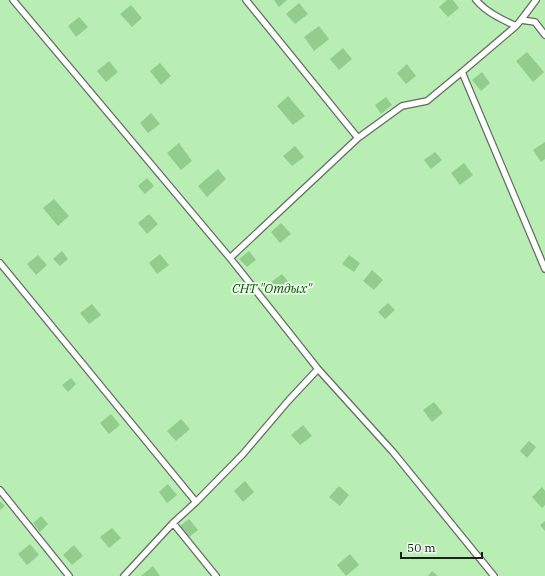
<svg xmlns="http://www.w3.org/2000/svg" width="545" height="576" viewBox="0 0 545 576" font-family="'IBM Plex Serif',serif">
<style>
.green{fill:#b8eeb3}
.building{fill:#92cd8d}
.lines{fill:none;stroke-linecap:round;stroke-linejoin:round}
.lane-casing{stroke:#626e61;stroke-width:8}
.lane{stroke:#fff;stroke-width:5.5}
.labels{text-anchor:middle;stroke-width:3.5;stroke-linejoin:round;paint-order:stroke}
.park-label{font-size:13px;font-style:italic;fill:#005b01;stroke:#edfaec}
</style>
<rect width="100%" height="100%" fill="#edfaec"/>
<path class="green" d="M0,0h545v576h-545z"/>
<path class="building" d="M274,0h13l-8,7z
M447,0h6l6,8 -11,9 -9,-10z
M299,3l9,11 -13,10 -9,-10z
M131,5l11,13 -10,9 -12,-13z
M79,17l9,10 -12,10 -8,-11z
M319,26l10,13 -15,12 -10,-14z
M343,48l9,11 -13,11 -9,-11z
M527,52l17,20 -11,10 -17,-21z
M109,61l9,11 -12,10 -9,-11z
M160,63l11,13 -10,9 -11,-14z
M407,64l9,12 -10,8 -9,-11z
M482,72l8,11 -9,8 -9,-11z
M288,96l17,20 -12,9 -16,-19z
M386,97l6,8 -11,9 -6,-9z
M151,113l9,11 -12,9 -8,-10z
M545,142v17l-4,3 -8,-12z
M179,143l13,18 -11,9 -14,-17z
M295,146l9,11 -12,9 -9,-10z
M435,152l7,8 -11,9 -7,-9z
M464,163l9,12 -13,10 -9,-12z
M218,169l8,10 -19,18 -9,-11z
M147,178l7,8 -9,8 -7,-8z
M54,199l15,17 -11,10 -15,-18z
M149,214l9,10 -11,10 -9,-11z
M281,223l10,11 -11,9 -9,-11z
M62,251l6,8 -8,7 -7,-7z
M249,251l7,9 -9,7 -8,-8z
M160,254l9,11 -12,9 -8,-11z
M38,255l9,10 -11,10 -9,-11z
M349,255l11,8 -6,9 -12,-8z
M372,270l11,10 -9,10 -11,-9z
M282,274l9,11 -11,9 -9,-12z
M388,303l7,7 -10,9 -7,-7z
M92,304l9,11 -12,9 -9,-11z
M71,378l5,6 -8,8 -6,-7z
M434,402l9,11 -11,9 -9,-12z
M111,414l9,11 -11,9 -9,-11z
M181,419l9,10 -14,12 -9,-10z
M303,425l9,11 -12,9 -9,-10z
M529,441l7,6 -9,11 -7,-7z
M245,481l9,11 -11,10 -9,-11z
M168,484l9,11 -10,8 -8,-11z
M339,486l10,9 -9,11 -11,-9z
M542,487l3,4v14l-3,3 -10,-11z
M0,501l5,5 -5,4z
M41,516l7,8 -8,8 -7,-9z
M189,519l9,11 -9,7 -9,-11z
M545,521v10l-5,-6z
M112,528l9,10 -12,10 -9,-11z
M30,544l9,11 -12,10 -9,-11z
M74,545l9,11 -11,9 -9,-10z
M350,554l9,11 -13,11 -9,-11z
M153,566l7,10h-19z
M432,571l6,5h-10z"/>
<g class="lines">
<g class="lane-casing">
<path id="lane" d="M13,0l217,258 88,111 75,83 101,124
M246,0l112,138
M476,0c10,12 25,19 40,26l5,-6 15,-20
M521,20l14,2 10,13
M462,72l83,197
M230,258l128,-120 44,-32 25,-5 35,-29 54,-46
M0,263l196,239
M0,490l69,86
M173,523l43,53
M124,576l49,-53 23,-21 47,-48 46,-54 29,-31"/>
</g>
<use href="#lane" class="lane"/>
</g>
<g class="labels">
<g class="park-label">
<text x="272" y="293">СНТ "Отдых"</text>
</g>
</g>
<path d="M401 552v6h81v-6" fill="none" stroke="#1d211c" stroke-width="2"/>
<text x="407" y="552" font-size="12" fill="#1d211c" stroke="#edfaec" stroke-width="3" paint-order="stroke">50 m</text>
</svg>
